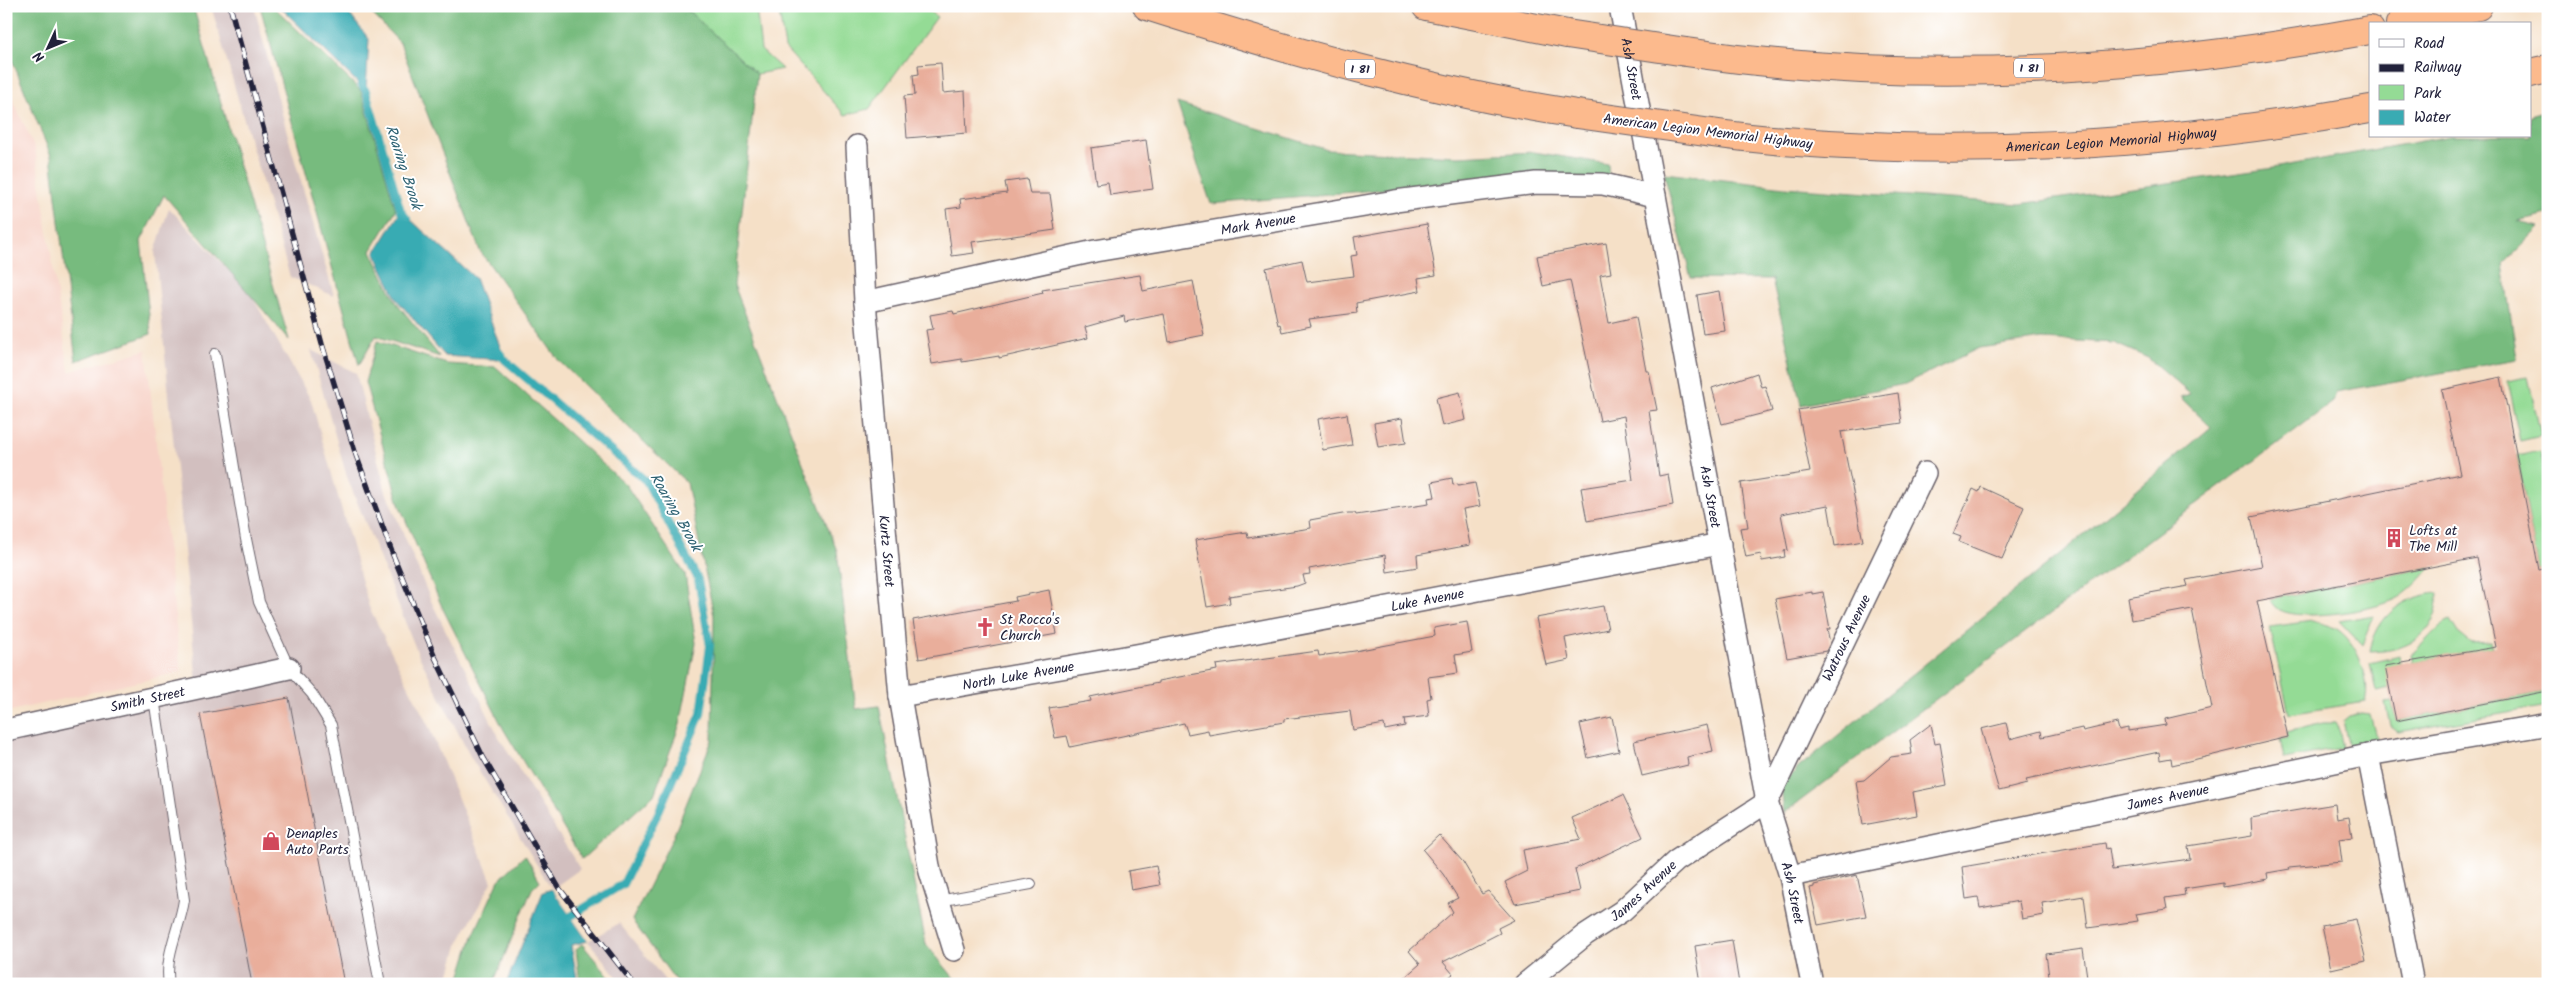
<svg xmlns="http://www.w3.org/2000/svg" width="2554" height="990" viewBox="0 0 2554 990" font-family="Kalam,sans-serif">
<style>
.built{fill:#f7d1c6}
.industrial{fill:#d2bfbf}
.green{fill:#94db95;stroke:#5b7e68}
.forest{fill:#77bb7e;stroke:#4c6e5c}
.water{fill:#39abb3;stroke:#2e6677}
.pier{fill:#f5e0c7}
.lines{fill:none;stroke-linecap:round;stroke-linejoin:round}
.stream{stroke:#39abb3;stroke-width:8}
.building{fill:#e9ae9b}
.lane-casing{stroke:#6c646c;stroke-width:12}
.street-casing{stroke:#6c646c;stroke-width:24}
.highway-casing{stroke:#6c646c;stroke-width:30}
.lane{stroke:#fff;stroke-width:10}
.street{stroke:#fff;stroke-width:21}
.highway{stroke:#fcba8d;stroke-width:28}
.rail-casing{stroke:#22223b;stroke-width:5.5}
.rail{stroke:#fff;stroke-width:4;stroke-dasharray:11;stroke-linecap:butt}
.highway-bridge-casing{stroke:#6c646c;stroke-width:30;stroke-linecap:butt}
.highway-bridge{stroke:#fcba8d;stroke-width:28}
.labels{text-anchor:middle;stroke-width:4;stroke-linejoin:round;paint-order:stroke}
.shield{fill:#fff;stroke:#646476;stroke-width:1}
.shield-label{font-size:12px;font-weight:bold;fill:#22223b}
.street-label{font-size:14px;fill:#22223b;stroke:#fff}
.poi-label{font-size:14px;fill:#22223b;stroke:#fff;text-anchor:start}
.water-label{font-size:15px;font-style:italic;fill:#2c6071;stroke:#fff}
</style>
<rect width="100%" height="100%" fill="#fff"/>
<filter id="ink" filterUnits="userSpaceOnUse"><feTurbulence type="fractalNoise" baseFrequency=".02" numOctaves="2"/><feDisplacementMap in="SourceGraphic" scale="10" xChannelSelector="R" yChannelSelector="G"/><feConvolveMatrix kernelMatrix="1 2 1 2 8 2 1 2 1" color-interpolation-filters="sRGB"/></filter>
<filter id="wash" filterUnits="userSpaceOnUse"><feTurbulence type="fractalNoise" baseFrequency=".0096" numOctaves="4" result="noise"/><feDisplacementMap in="SourceGraphic" scale="20" xChannelSelector="R" yChannelSelector="G"/><feGaussianBlur stdDeviation="1.12" result="paint"/><feColorMatrix in="noise" values="0 0 0 0 0 0 0 0 0 0 0 0 0 0 0 0 0 1.4 0 .05"/><feComposite in="paint" operator="in"/></filter>
<g filter="url(#wash)">
<rect width="100%" height="100%" fill="#f5e0c7"/>
<path class="built" d="M6,84l29,65 34,223 77,-22 35,322 -175,40z"/>
<path class="industrial" d="M211,6h43l35,134 45,156 -44,-19z
M169,208l81,85 61,107 58,207 60,120 63,155 -33,60 -12,42h-441v-252l192,-38 -43,-442z
M311,350l45,23 30,119 46,111 67,134 81,132 -28,20 -82,-133 -52,-102 -71,-177z
M619,923l49,61h-45l-35,-43z"/>
<path class="green" d="M683,6h73l5,44 21,19 -25,5z
M778,6h144l15,11 -68,92 -24,6 -60,-67z
M2528,377l13,59 -21,5 -13,-60z
M2540,451l8,33v84l-9,2 -22,-114z
M2431,567c-9,11 -19,22 -31,30 -21,13 -98,25 -120,13 -4,-2 -8,-8 -10,-11z
M2439,593c-2,42 -30,58 -69,59 6,-36 34,-57 69,-59z
M2374,615l-12,30 -23,-24z
M2450,620l8,13 13,10 20,-1 2,6 -80,14 -2,-8c14,-10 24,-27 39,-34z
M2312,621c7,2 16,4 23,7 21,11 37,52 30,74l-76,12 -19,-87z
M2400,656l1,8 -11,25 -14,3 -6,-29z
M2548,691v15l-150,26 -8,-6 -5,-24 7,-1 4,20z
M2362,713l8,1 7,27 -28,6 -6,-26 6,-5z
M2323,723h12l5,9 3,16 -59,11 -4,-20 8,-1 -1,-6z"/>
<path class="forest" d="M6,6h187l96,334 -125,-145 -23,46 10,93 -75,27 -25,-205 -45,-111z
M260,6h13l88,85 35,119 -25,41 25,51 44,55 -64,-21 -17,29z
M365,6h318l74,68 -23,211 103,266 19,158 23,-3 47,238 33,40h-281l-46,-64 41,-83 39,-97 2,-124 -27,-133 -128,-122 -79,-110 -80,-208z
M1177,103l151,47 130,6 76,-4 74,12 1,15 -79,-2 -319,27z
M2548,111v104l-30,7 22,5 -37,37 14,95 -181,33 -3,10 -549,411 -3,-27 17,-18 318,-260 95,-81 -31,-30 10,-3 -42,-36 -34,-15 -72,-4 -63,9 -74,36 -104,21 -29,-126 -81,-1 -27,-105 121,14 235,17 247,-35 183,-33h80v-20z
M377,341l70,23 49,3 130,118 59,89 11,69 -16,81 -26,71 -72,64 -78,-129 -62,-123 -43,-103 -34,-122z
M525,855l15,26 -8,8 -39,95h-35l15,-48 26,-56z
M582,944l33,40h-35l-4,-35z"/>
<path class="water" d="M279,6h64l26,33 -3,52z
M401,211l74,67 30,82 -60,-4 -48,-56 -22,-47z
M552,889l36,52 -17,4 7,39h-72l37,-92z"/>
<path class="pier" d="M554,887l36,52v1l-2,1 -36,-52z"/>
<g class="lines">
<path class="stream" d="M361,84l5,7 35,120 6,8
M499,352l6,8 141,121 52,98 12,67 -9,68 -41,95 -37,75 -60,37"/>
</g>
<g id="blocks">
<path class="building" d="M941,63l2,30 22,-2 2,42 -60,5 -3,-42 11,-1 -2,-20 6,-1 -1,-9z
M1146,140l7,49 -43,6 -2,-13 -12,2 -5,-36z
M1027,179l3,15h20l5,36 -83,12 2,11 -22,3 -6,-47 15,-2 -1,-8 47,-6 -2,-11z
M1427,224l9,51 -18,3 2,13 -64,12 1,10 -48,6 2,7 -29,6 -2,-8 -2,1 -12,-57 36,-8 5,22 47,-6 -3,-20 6,-1 -3,-18z
M1606,243l5,30 -11,2 9,48 27,-6 10,54h3l8,39 -8,1 10,65 9,-2 5,31 -86,16 -6,-33 52,-8 -9,-64 -24,5 -30,-141 -27,6 -6,-30z
M1140,275l3,16 50,-10 11,54 -35,7 -5,-28 -39,8 -1,-6 -39,11 3,11 -89,20v-2l-37,6v-3l-30,5 -6,-34 7,-1 -3,-14 23,-4 1,3 89,-21 -1,-3z
M1719,291l6,40 -22,3 -6,-39z
M1757,373l4,14 4,-1 7,25 -50,13 -10,-36z
M2501,377l38,193 9,-2v123l-152,30 -11,-55 111,-19 -19,-89 -220,43 31,136 -116,28 -1,-7 -11,2 -1,-8 -133,28 1,4 -28,7 -18,-62 25,-6 4,16 31,-8 1,6 40,-9 1,3 34,-8 2,7 9,-2v3l38,-6 -1,-6 47,-11 -20,-99 -60,11 -4,-23 60,-11 -2,-6 76,-14 -11,-49 209,-43 -18,-84z
M1460,392l6,28 -24,6 -6,-28z
M1898,393l4,30 -61,9 22,109 -28,5 -7,-41 -47,9 7,36 -4,1 1,6 -23,4 -1,-7 -15,3 -6,-29 8,-1 -7,-44 69,-11 -12,-62z
M1347,414l5,31 -29,5 -5,-31z
M1402,418l4,25 -28,4 -4,-24z
M1452,478l1,7 5,-1v2l17,-3 5,23 -17,3 7,36 -53,10 1,12 -31,5 -2,-17 -76,14 1,5 -7,1 2,8 -8,3 -68,10 1,7 -23,4 -12,-67 52,-8 1,6 63,-10 -1,-8 38,-7h7l1,2 73,-11 -1,-6 7,-1 -3,-15z
M1981,487l43,20 -22,52 -43,-17 2,-5 -8,-3 20,-45 6,3z
M1049,590l8,44 -138,25 -6,-39 103,-19 -1,-4z
M1812,592v2l11,-2 7,37h-3l3,14 -4,8 -39,7 -12,-59z
M1603,606l5,23 -43,9 4,22 -23,5 -10,-47z
M1467,622l5,30 -17,3 3,18 -30,4 3,21 -4,1 2,17 -25,3 1,7 -20,4 -1,-6 -31,6 -3,-19 -66,8v3l-75,13 -1,-5 -20,4 -4,-11 -114,24 -3,-11 -12,2 -6,-30 42,-7 -1,-4 68,-14v-2l59,-11 -1,-5 102,-14 1,5 36,-5 80,-15 -1,-8z
M289,698l55,286h-92l-52,-270z
M1612,717l7,34 -31,7 -8,-34z
M1931,724l4,20 5,-1 7,42 -34,7 4,23 -54,10 -7,-44 8,-1 27,-23 21,-3 -2,-14z
M1707,725l6,26 -26,6 1,8 -46,11 -8,-35z
M1623,795l20,42 -68,32 5,22 -65,13 -10,-22 22,-11 -4,-21 58,-11 -9,-21z
M2335,804l2,15 12,-2 3,20 -13,2 3,23 -53,5 1,2 -23,4 1,6 -45,8v-4l-39,6 1,6 -20,3 2,11 -31,5 2,7 -50,7 -4,-32 -42,7 2,12 -22,4 -3,-18 -39,7 -2,-11 -12,2 -4,-32 143,-24 1,6 3,-1 3,22 78,-11 -2,-13 64,-10 -1,-18z
M1439,835l24,27 19,32 6,-3 26,29 -16,8 2,5 -57,29 10,12 -12,10h-44l23,-20 -11,-13 44,-39 -5,-9 10,-5 -15,-24 -20,-24z
M1156,866l4,19 -29,5 -3,-19z
M1857,875l9,41 -48,9 -8,-37 4,-1v-2z
M2356,919l10,42 -35,8 -9,-43z
M1732,940l7,44h-38l-6,-38z
M2083,949l5,35h-38l-4,-30z"/>
</g>
</g>
<g filter="url(#ink)">
<use href="#blocks" fill-opacity="0" stroke="#6c646c" stroke-width="1"/>
<g class="lines">
<g class="lane-casing">
<path id="lane" d="M215,354l31,185 13,63 30,66 23,26 19,31 49,259
M154,698l30,202c-4,28 -20,55 -15,84
M939,901l92,-17"/>
</g>
<g class="street-casing">
<g id="street">
<path id="s1" d="M1620,6l147,796 23,74 22,108"/>
<path id="s2" d="M857,146l8,156 35,394 30,176 24,78"/>
<path id="s3" d="M865,302l230,-51 300,-50 141,-18 67,1 52,12"/>
<path id="s4" d="M900,696l236,-41 584,-111"/>
<path id="s5" d="M6,730l283,-62"/>
<path d="M2368,755l45,229"/>
<path id="s6" d="M1790,876l578,-121 180,-31"/>
<path id="s7" d="M1525,984l60,-49 37,-24 54,-50 91,-59 158,-329"/>
</g>
</g>
<g class="highway-casing">
<g id="highway">
<path d="M1147,6c142,45 283,86 430,108"/>
<path d="M1426,6l141,28"/>
<path d="M2400,24l78,-18"/>
<path d="M1686,52c226,34 460,19 684,-22"/>
<path d="M2530,73l18,-4"/>
<path id="s8" d="M1712,133c61,9 122,12 184,14 159,4 318,-10 474,-38"/>
</g>
</g>
<use href="#lane" class="lane"/>
<use href="#street" class="street"/>
<use href="#highway" class="highway"/>
<g class="rail-casing">
<path id="rail" d="M230,6l92,338 34,111 37,100 42,102 48,100 76,131 75,96"/>
</g>
<use href="#rail" class="rail"/>
<g class="highway-bridge-casing">
<path id="highway-bridge" d="M1567,34l119,18
M1577,114l135,19"/>
</g>
<use href="#highway-bridge" class="highway-bridge"/>
</g>
</g>
<defs>
<g id="building-bare" transform="scale(1.5)"><path d="M-4-6H4V6H1V3H-1V6H-4ZM-2.5-4.3h1.7v1.8h-1.7ZM.8-4.3h1.7v1.8H.8ZM-2.5-1h1.7V.8h-1.7ZM.8-1h1.7V.8H.8Z" fill="#d1495b" stroke="#fff" stroke-width="2.5" paint-order="stroke"/></g>
<g id="church-bare" transform="scale(1.5)"><path d="M-1.2-6h2.4v3.5h3.3v2.4h-3.3V6h-2.4V-.1h-3.3v-2.4h3.3Z" fill="#d1495b" stroke="#fff" stroke-width="2.5" paint-order="stroke"/></g>
<g id="shop-bare" transform="scale(1.5)"><path d="M-5-2.5h2.3a2.7 3.5 0 0 1 5.4 0H5L5.5 6h-11ZM-1.5-2.5h3a1.5 2.3 0 0 0-3 0Z" fill="#d1495b" stroke="#fff" stroke-width="2.5" paint-order="stroke"/></g>
</defs>
<g fill-rule="evenodd">
<use href="#building-bare" x="2394" y="538"/>
<use href="#church-bare" x="985" y="627"/>
<use href="#shop-bare" x="271" y="841"/>
</g>
<g class="labels">
<g class="shield">
<rect x="2014" y="58.5" width="30" height="19" rx="4"/>
<rect x="1345" y="59.5" width="30" height="19" rx="4"/>
</g>
<g class="shield-label">
<text x="2029" y="72">I 81</text>
<text x="1360" y="73">I 81</text>
</g>
<g class="street-label">
<text dy="5" stroke="none"><textPath href="#s1" startOffset="64">Ash Street</textPath></text>
<text transform="translate(1708 131) rotate(7)" y="5">American Legion Memorial Highway</text>
<text dy="5" stroke="none"><textPath href="#s8" startOffset="400">American Legion Memorial Highway</textPath></text>
<text dy="5" stroke="none"><textPath href="#s3" startOffset="401">Mark Avenue</textPath></text>
<text dy="5" stroke="none"><textPath href="#s1" startOffset="499">Ash Street</textPath></text>
<text dy="5" stroke="none"><textPath href="#s2" startOffset="406">Kurtz Street</textPath></text>
<text dy="5" stroke="none"><textPath href="#s4" startOffset="536">Luke Avenue</textPath></text>
<text dy="5" stroke="none"><textPath href="#s7" startOffset="486">Watrous Avenue</textPath></text>
<text dy="5" stroke="none"><textPath href="#s4" startOffset="120">North Luke Avenue</textPath></text>
<text dy="5" stroke="none"><textPath href="#s5" startOffset="145">Smith Street</textPath></text>
<text dy="5" stroke="none"><textPath href="#s6" startOffset="386">James Avenue</textPath></text>
<text dy="5" stroke="none"><textPath href="#s7" startOffset="151">James Avenue</textPath></text>
<text dy="5" stroke="none"><textPath href="#s1" startOffset="904">Ash Street</textPath></text>
</g>
<g class="poi-label">
<text x="2409" y="535">Lofts at<tspan x="2409" dy="16">The Mill</tspan></text>
<text x="1000" y="624">St Rocco's<tspan x="1000" dy="16">Church</tspan></text>
<text x="286" y="838">Denaples<tspan x="286" dy="16">Auto Parts</tspan></text>
</g>
<g class="water-label">
<text transform="translate(404 167) rotate(72)" y="5">Roaring Brook</text>
<text transform="translate(676 512) rotate(60)" y="5">Roaring Brook</text>
</g>
</g>
<rect width="2554" height="990" fill="none" stroke="#fff" stroke-width="25"/>
<rect x="2369" y="22" width="162" height="115" fill="#ffffff" stroke="#a7a7b1"/>
<rect x="2379" y="39" width="25" height="8" fill="#ffffff" stroke="#a7a7b1"/>
<text x="2414" y="48" font-size="15" fill="#22223b">Road</text>
<rect x="2379" y="64" width="25" height="8" fill="#22223b" stroke="#a7a7b1"/>
<text x="2414" y="72" font-size="15" fill="#22223b">Railway</text>
<rect x="2379" y="85" width="25" height="15" fill="#94db95" stroke="#a7a7b1"/>
<text x="2414" y="98" font-size="15" fill="#22223b">Park</text>
<rect x="2379" y="110" width="25" height="15" fill="#39abb3" stroke="#a7a7b1"/>
<text x="2414" y="122" font-size="15" fill="#22223b">Water</text>
<g transform="translate(48 48) rotate(226)" stroke="#ffffff" stroke-width="4" paint-order="stroke">
<path d="M0-4L9 19L0 12L-9 19Z" fill="#22223b"/>
<text y="-8" font-size="14" font-weight="bold" text-anchor="middle" fill="#22223b">N</text>
</g>
</svg>
